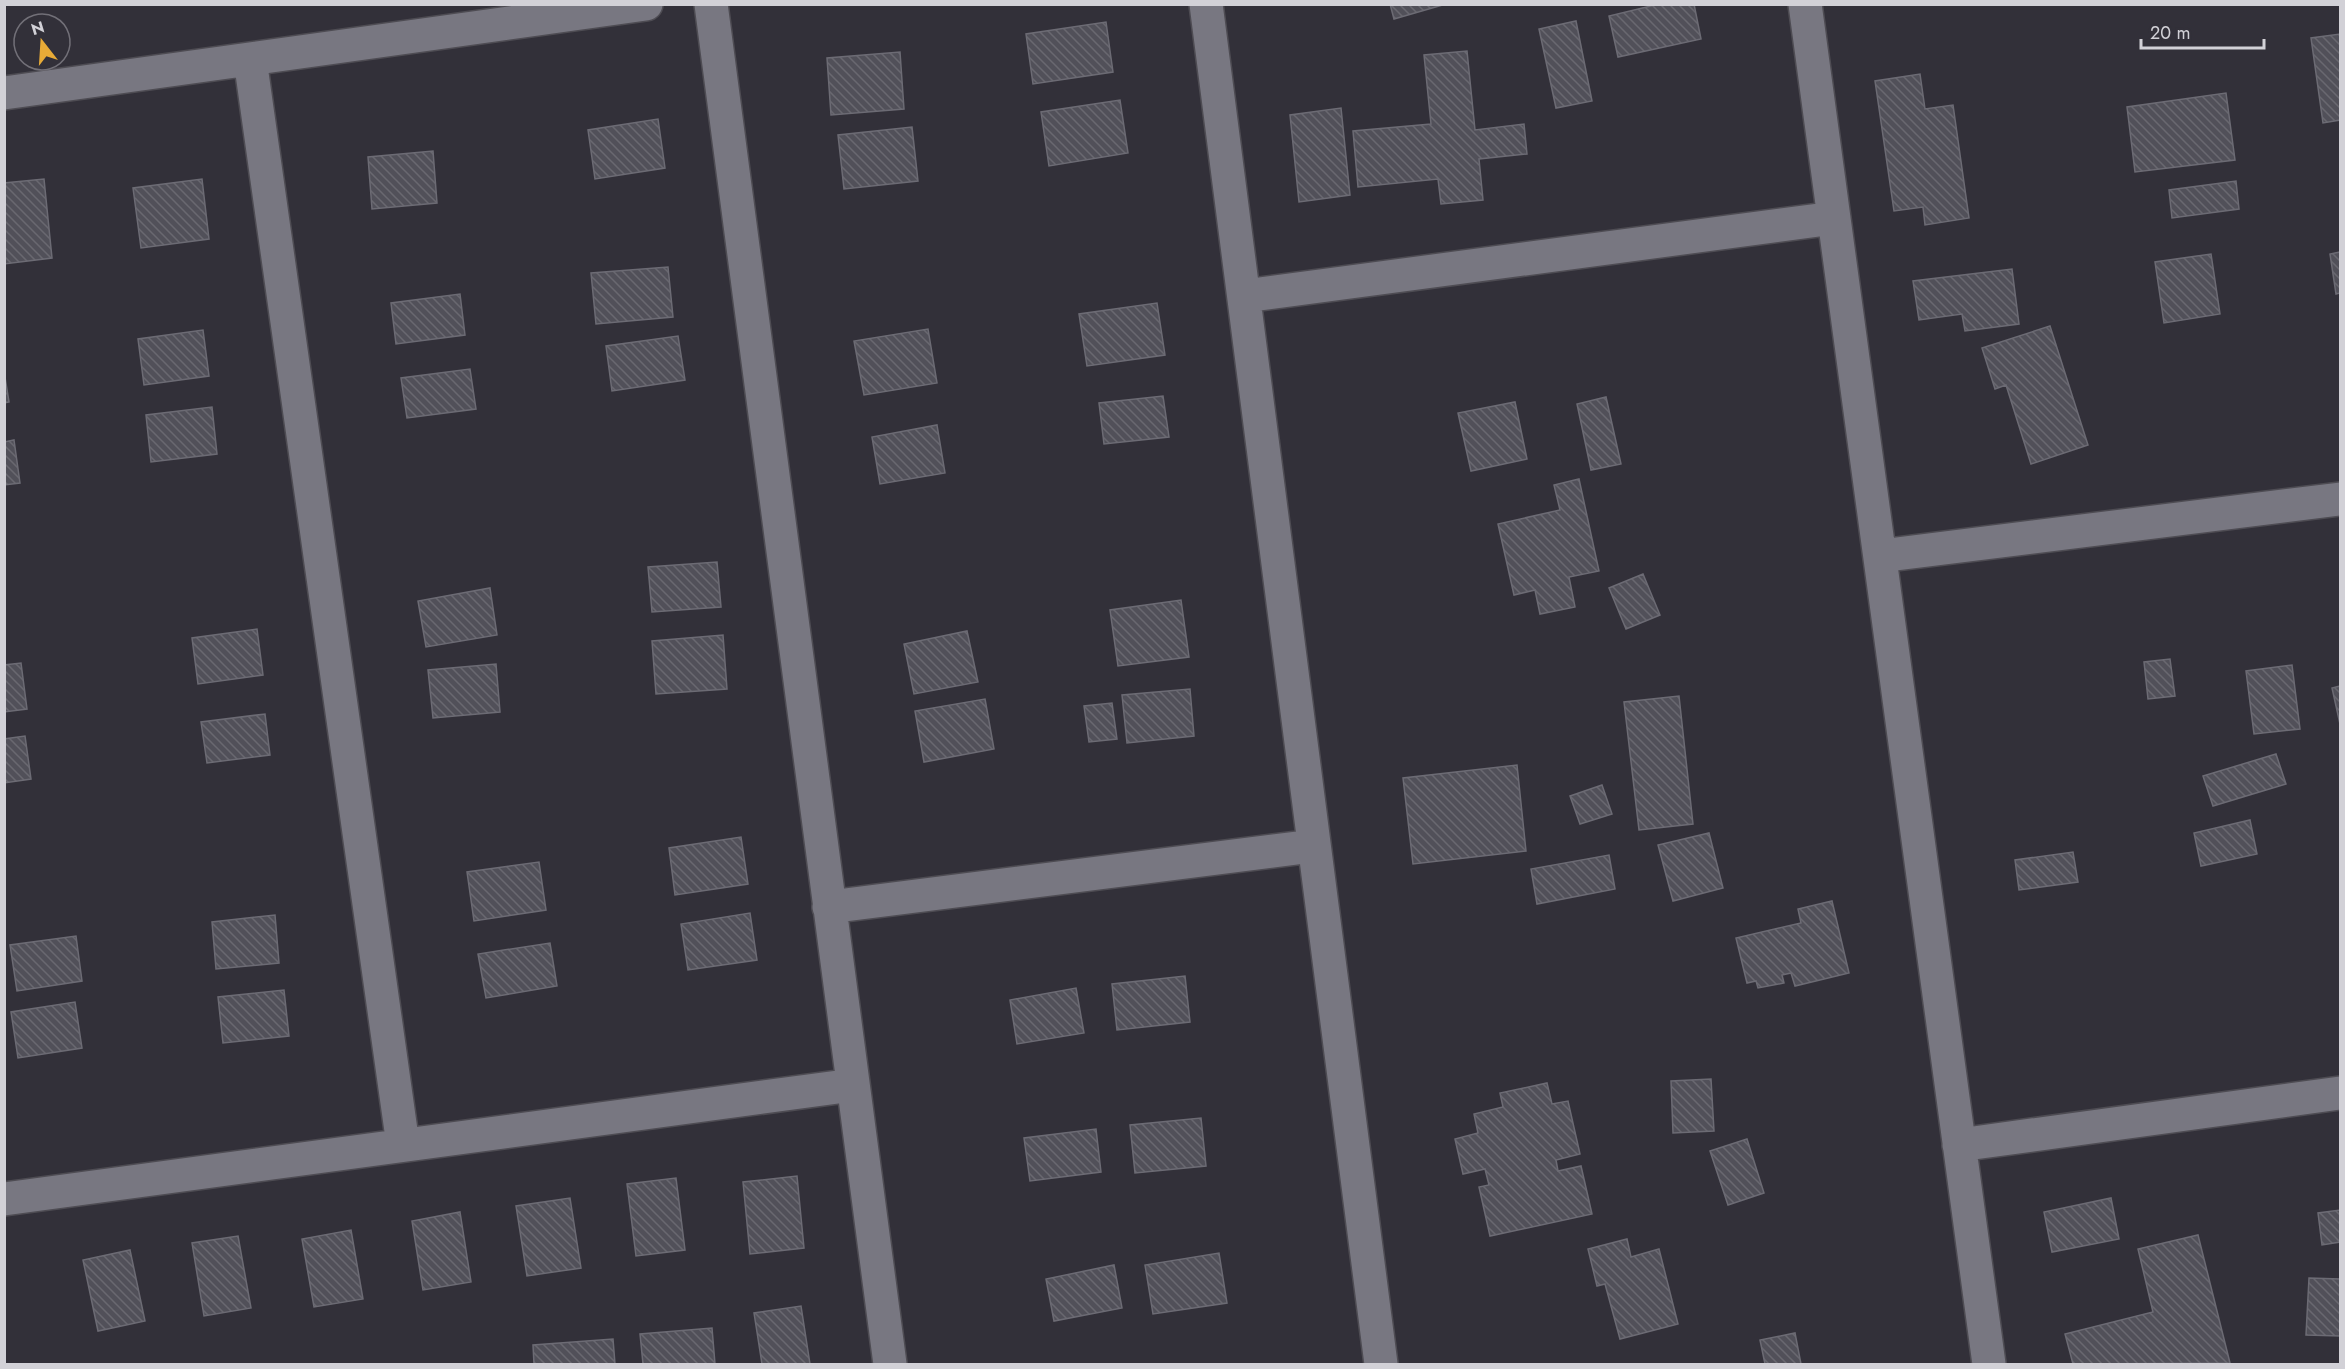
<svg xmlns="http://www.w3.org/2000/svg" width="2345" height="1369" viewBox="0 0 2345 1369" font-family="Jost,sans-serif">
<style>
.building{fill:url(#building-back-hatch);stroke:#6c6b74;stroke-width:1.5}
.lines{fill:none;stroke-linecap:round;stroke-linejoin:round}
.minor-casing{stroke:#4e4c53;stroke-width:36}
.minor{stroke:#787781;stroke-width:33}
</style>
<defs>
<pattern id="building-back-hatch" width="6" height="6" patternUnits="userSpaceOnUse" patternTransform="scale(1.5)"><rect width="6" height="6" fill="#515059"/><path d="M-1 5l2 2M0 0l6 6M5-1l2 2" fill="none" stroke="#696870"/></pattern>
</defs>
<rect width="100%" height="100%" fill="#323039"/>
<path class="building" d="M1390,4h56l-52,15z
M1659,4h35l7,35 -83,18 -9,-41z
M1576,21l16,80 -36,7 -17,-79z
M1106,22l7,50 -80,12 -7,-50z
M2340,34v86l-17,3 -12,-85z
M1467,51l8,79 49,-6 3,30 -48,5 4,41 -42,4 -3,-25 -80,8 -5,-56 78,-7 -7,-69z
M900,52l4,57 -73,6 -4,-57z
M1920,74l5,35 28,-4 16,113 -44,7 -2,-18 -29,4 -19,-130z
M2226,93l9,67 -100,12 -8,-65z
M1120,100l8,53 -79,13 -8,-54z
M1341,108l9,87 -51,7 -9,-87z
M658,119l7,49 -70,11 -7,-49z
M912,127l6,54 -74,8 -6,-54z
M433,151l4,52 -65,6 -4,-52z
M44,179l8,79 -48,6v-81z
M202,179l7,60 -68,9 -8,-60z
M2236,181l3,28 -67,9 -3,-28z
M2340,252v41l-4,1 -6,-40z
M2211,254l9,60 -56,9 -9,-61z
M668,267l5,50 -77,7 -5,-51z
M2012,269l7,55 -54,7 -3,-17 -43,6 -6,-39z
M460,294l5,41 -69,9 -5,-41z
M1157,303l8,52 -78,11 -8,-52z
M2050,326l38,119 -57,19 -25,-79 -11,4 -13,-41z
M928,329l9,54 -73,12 -10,-54z
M203,330l6,46 -65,9 -6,-46z
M678,336l7,44 -73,11 -6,-45z
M470,369l6,40 -69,9 -6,-40z
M4,371l5,31 -5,1z
M1163,396l6,41 -65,7 -5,-41z
M1606,397l15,67 -30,6 -14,-66z
M1515,402l12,57 -56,12 -13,-58z
M212,407l5,47 -66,8 -5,-47z
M937,425l8,48 -65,11 -8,-47z
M14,440l6,43 -16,2v-43z
M1579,479l20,92 -30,6 6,30 -35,7 -5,-24 -21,5 -16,-71 62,-14 -6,-25z
M717,562l4,45 -69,5 -4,-45z
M1643,574l17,41 -34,14 -17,-41z
M490,588l7,47 -71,12 -8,-46z
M1181,600l8,57 -71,9 -8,-56z
M257,629l6,46 -65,9 -6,-46z
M967,631l11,51 -64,12 -10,-50z
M723,635l4,54 -71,5 -4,-53z
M2170,659l5,37 -27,3 -4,-37z
M21,663l6,46 -23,3v-47z
M496,664l4,48 -67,6 -5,-48z
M2292,665l8,64 -46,5 -8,-63z
M2340,686v38l-8,-36z
M1190,689l4,47 -67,7 -5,-48z
M1679,696l14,128 -54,6 -15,-128z
M985,699l9,50 -70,13 -9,-51z
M1112,703l5,36 -28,3 -5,-36z
M265,714l5,41 -63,8 -6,-41z
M25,736l6,43 -27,4v-44z
M2276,754l10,30 -73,22 -10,-30z
M1517,765l9,86 -113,13 -10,-86z
M1602,785l10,29 -32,10 -10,-28z
M2250,820l7,34 -56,12 -7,-33z
M1709,833l14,55 -50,13 -15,-56z
M741,837l7,47 -73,11 -6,-47z
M2073,852l5,30 -59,8 -4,-30z
M1609,855l6,34 -78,15 -6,-35z
M539,862l7,48 -72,11 -7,-49z
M1832,901l17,72 -54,13 -4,-13 -9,2 2,8 -26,5 -2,-7 -9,2 -11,-45 65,-15 -3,-14z
M750,913l7,47 -69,10 -7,-46z
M275,915l4,48 -63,6 -4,-47z
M76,936l6,45 -65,10 -7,-46z
M550,943l7,43 -71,12 -8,-44z
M1185,976l5,46 -73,8 -5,-46z
M1076,988l8,45 -67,11 -7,-44z
M284,990l5,46 -66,7 -5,-46z
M75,1002l7,46 -64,10 -7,-46z
M1711,1079l3,52 -41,2 -2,-52z
M1547,1083l5,21 16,-3 12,53 -24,6 2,11 23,-5 11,48 -102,22 -11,-49 10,-2 -4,-16 -22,5 -8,-35 23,-6 -4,-19 29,-7 -3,-14z
M1201,1118l5,48 -71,7 -5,-48z
M1096,1129l5,43 -71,9 -6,-43z
M1747,1139l17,54 -36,12 -18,-54z
M797,1176l7,72 -54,6 -7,-72z
M676,1178l9,72 -49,6 -9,-72z
M570,1198l11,70 -54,8 -11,-70z
M2111,1198l8,41 -67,13 -8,-40z
M2340,1210v32l-18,3 -4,-32z
M460,1212l11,70 -48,8 -11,-69z
M351,1230l12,69 -49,8 -12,-68z
M2198,1235l32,128 -157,1 -8,-30 88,-22 -15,-63z
M238,1236l13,72 -47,8 -12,-73z
M1627,1239l4,18 28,-8 19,75 -58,15 -15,-55 -8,2 -9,-37z
M130,1250l15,71 -47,10 -15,-71z
M1219,1253l8,50 -74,11 -8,-49z
M1114,1265l8,43 -68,13 -8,-42z
M2309,1278l31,1v57l-34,-1z
M801,1306l9,58h-48l-8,-51z
M712,1328l3,36h-72l-3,-30z
M1795,1333l6,31h-36l-5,-24z
M613,1339l2,25h-81l-1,-19z"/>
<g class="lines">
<g class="minor-casing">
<path id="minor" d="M711,4l179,1360
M1206,4l175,1360
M1805,4l184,1360
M250,59l153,1086
M4,93l642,-89
M1244,296l590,-78
M1880,556l460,-57
M829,907l484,-61
M1959,1145l381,-52
M4,1199l849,-114"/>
</g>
<use href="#minor" class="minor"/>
</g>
<rect width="2345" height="1369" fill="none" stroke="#d2d1d7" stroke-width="12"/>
<g transform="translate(42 42) rotate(343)"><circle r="28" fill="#323039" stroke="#727078" stroke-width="1.5"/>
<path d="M0-4.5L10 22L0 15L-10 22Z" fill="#e8ab37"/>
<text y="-9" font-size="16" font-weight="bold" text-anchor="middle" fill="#d2d1d7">N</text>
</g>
<path d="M2141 39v9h123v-9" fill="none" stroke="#d2d1d7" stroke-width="3"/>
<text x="2150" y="39" font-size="18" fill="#d2d1d7" stroke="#323039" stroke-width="4.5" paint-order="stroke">20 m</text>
</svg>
